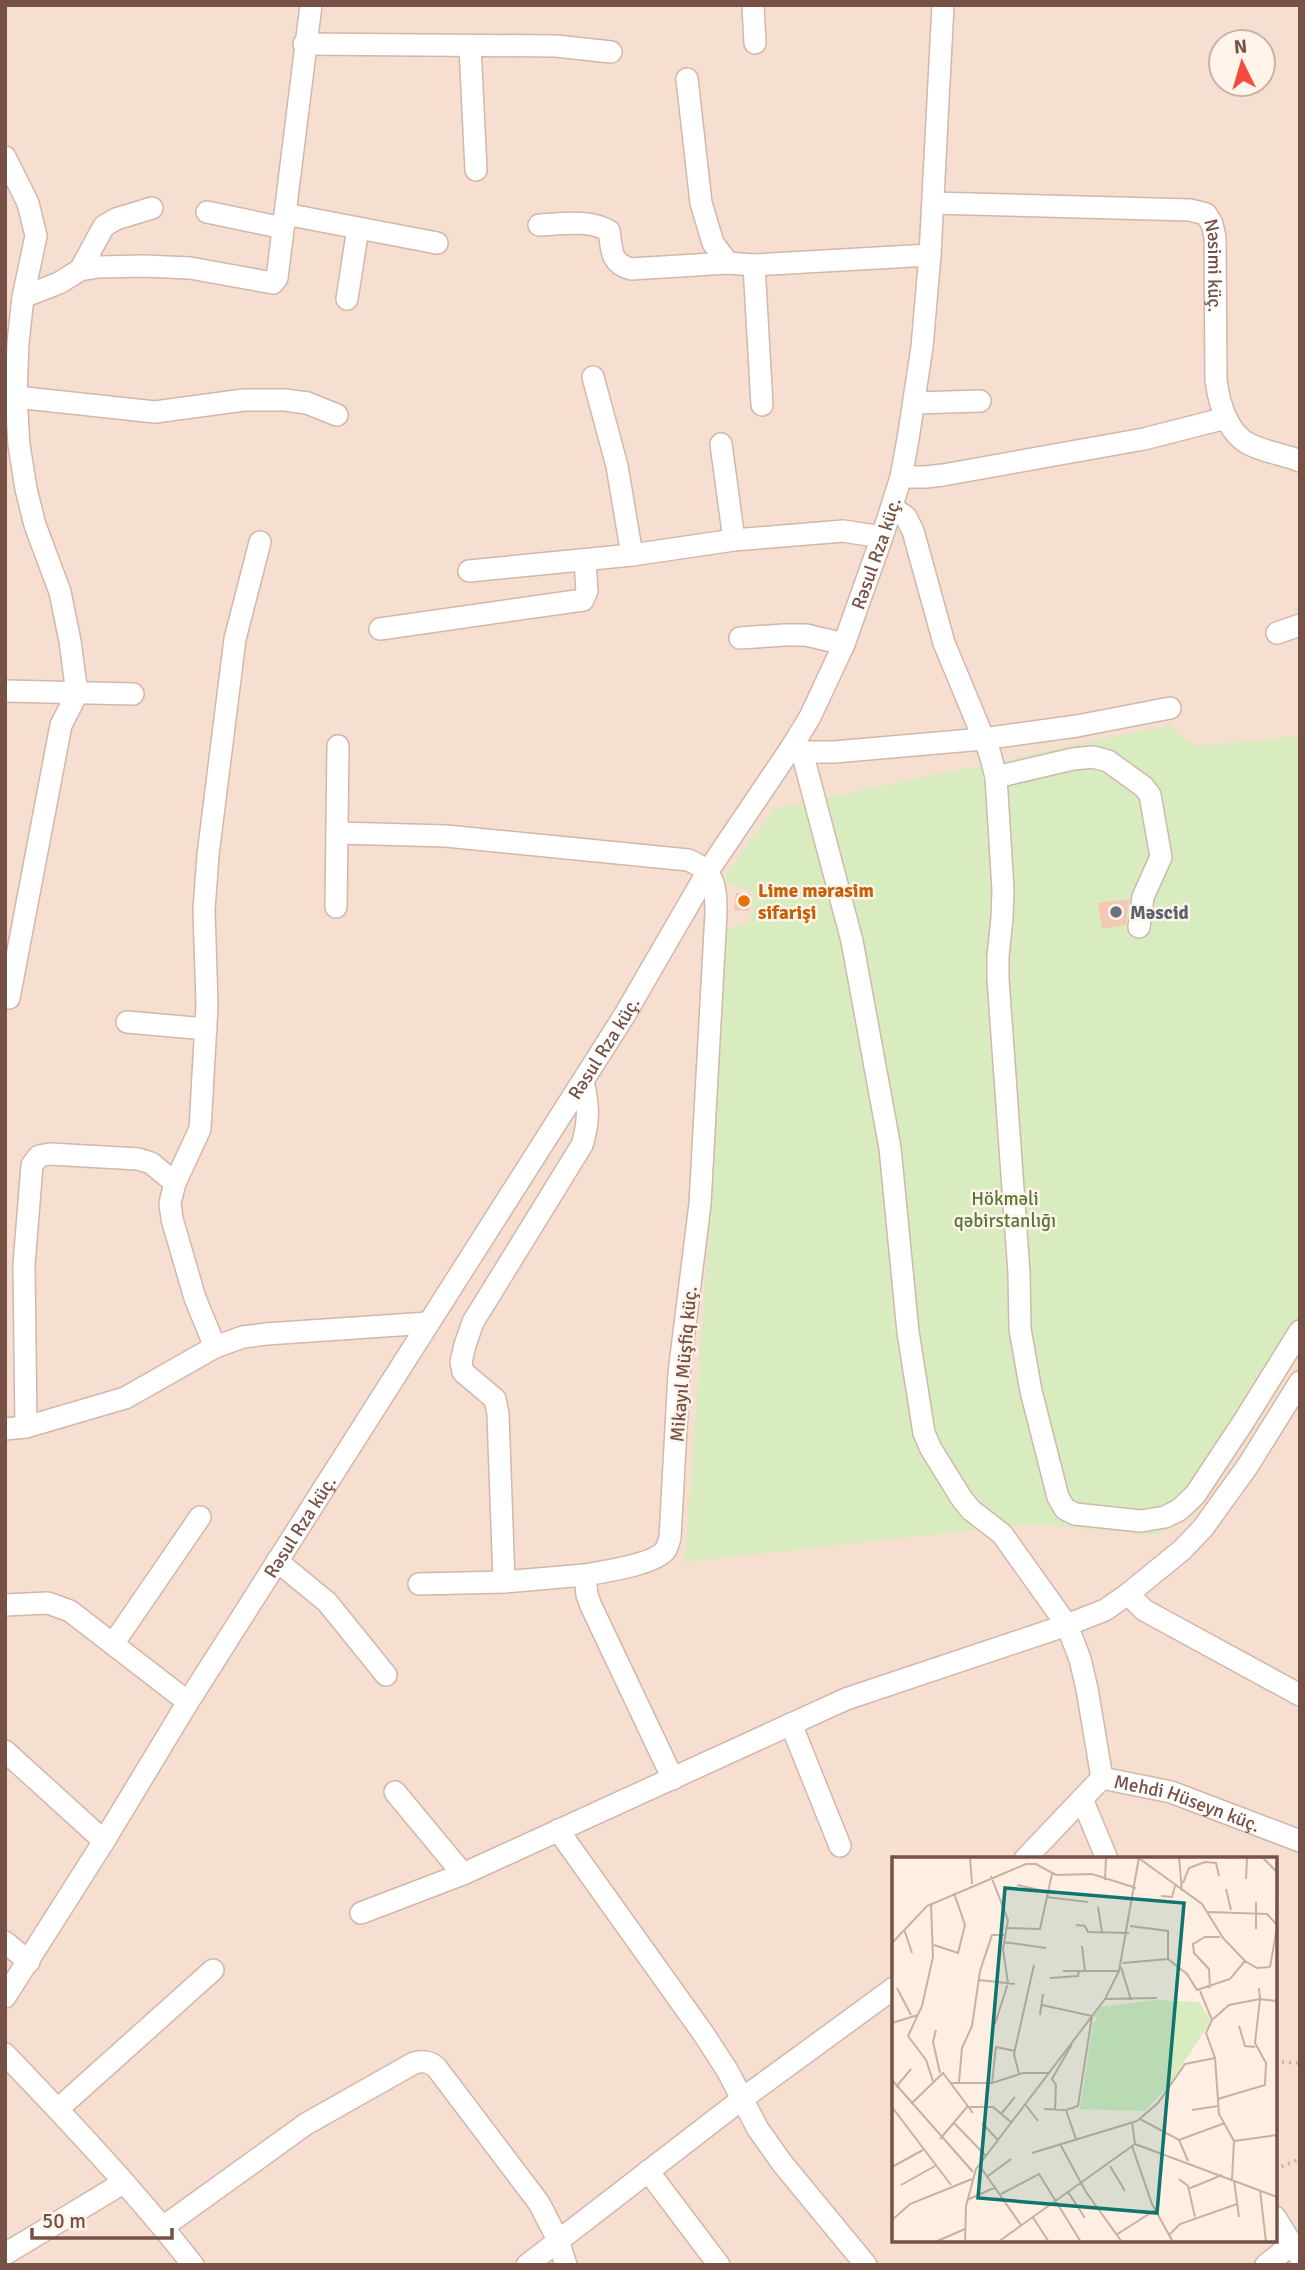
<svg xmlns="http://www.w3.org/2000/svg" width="1305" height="2270" viewBox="0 0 1305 2270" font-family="Signika,sans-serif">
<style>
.residential{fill:#f6dfd0;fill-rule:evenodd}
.green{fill:#d8ecbf}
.building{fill:#f5c7b7}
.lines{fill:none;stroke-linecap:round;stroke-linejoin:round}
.minor-casing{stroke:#d2b7aa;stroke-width:24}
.path{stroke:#daaa9b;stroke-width:3.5;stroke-dasharray:2 5;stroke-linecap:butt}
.minor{stroke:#fff;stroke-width:21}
.food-dot{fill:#e8710a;stroke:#fff4ea;stroke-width:2.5}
.worship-dot{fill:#6b7280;stroke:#fff4ea;stroke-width:2.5}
.labels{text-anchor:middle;stroke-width:5;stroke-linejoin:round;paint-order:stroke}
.street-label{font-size:19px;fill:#775146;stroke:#fff4ea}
.food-label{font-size:19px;font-weight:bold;fill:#c56008;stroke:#fff4ea;text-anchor:start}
.worship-label{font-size:19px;font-weight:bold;fill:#5b616d;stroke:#fff4ea;text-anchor:start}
.park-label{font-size:19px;fill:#56783b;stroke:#fff4ea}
.inset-road{fill:none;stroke:#c8b0a4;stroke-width:2}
.view{fill:#0f766e;fill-opacity:0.15;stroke:#0f766e;stroke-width:3.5}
.inset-edge{fill:none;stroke:#775146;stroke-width:3.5}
</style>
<rect width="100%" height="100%" fill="#feefe2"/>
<path class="residential" d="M5,5h1295v2260h-1295zM1221,42h42v42h-42zM894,1859h381v381h-381z"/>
<path class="green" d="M1168,725l27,21 105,-10v619l-105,160 -38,20 -127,-11 -345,38 24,-330 15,-303 25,-6 5,-30 -27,-10 -1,-9 48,-65z"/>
<path class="building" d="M736,893l15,1 -2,17 -15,-1z
M1129,899l-3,26 -24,4 -4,-26z"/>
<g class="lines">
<g class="minor-casing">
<g id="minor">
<path d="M753,5l2,38"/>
<path d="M304,44l252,2 55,6"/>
<path d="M470,46l6,124"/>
<path d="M687,79l14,124 12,40 15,20"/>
<path d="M5,157l23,46 8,33 -13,61 -5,46 -2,54 3,48 7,44 9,36 25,67 10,49 7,53 -16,31 -52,273"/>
<path id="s1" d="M933,203l257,7 16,4 6,10 3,13 1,143c3,23 10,50 31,63 16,9 36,11 53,18"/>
<path d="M207,212l76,16"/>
<path d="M285,214l152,29"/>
<path d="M539,225c22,-1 51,-6 70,6 3,19 1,32 22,38l97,-6 26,2 176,-10"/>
<path d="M754,265l8,140"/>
<path d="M80,270l24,-44 12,-7 36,-11"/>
<path d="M23,297l36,-14 21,-13 18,-3 46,-1 46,2 83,15 4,-5 34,-273"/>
<path d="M347,299l11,-71"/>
<path d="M593,377l24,89 15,89"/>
<path d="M16,397l139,15 89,-12h41l22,3 30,12"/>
<path d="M915,403l65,-2"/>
<path d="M721,444l13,96"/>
<path d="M901,477h25l17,-2 201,-36 82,-21"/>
<path d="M892,507l14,10 7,14 31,112 46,111 6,23 7,113 -1,28 -4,38v23l21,294 1,56 11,62 27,106 7,12 10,5 66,7 24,-4 14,-7 16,-15 49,-74 56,-90"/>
<path d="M469,571l163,-16 102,-15 109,-9 39,6"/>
<path d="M380,629l203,-29 4,-9 -2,-31"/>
<path d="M1277,633l23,-8"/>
<path d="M740,638l44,-3h22l38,9"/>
<path d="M5,691l128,3"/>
<path d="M791,748l11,4h32l149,-13 94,-13 93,-18"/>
<path id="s2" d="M802,752l50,189 38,207 18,184 16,101 7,16 31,50 9,11 31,24 65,91 13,34 7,30 15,89 69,14 129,49"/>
<path d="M996,777l77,-18 20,-2 15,4 36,26 6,8 11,62 -18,40 -4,30"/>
<path d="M338,833l108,3 242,24c27,11 28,26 28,53l-16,291 -21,169 -9,165c-1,3 -2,7 -4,11 -9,15 -63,23 -81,26l2,20 4,11 82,173"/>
<path d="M336,907l2,-161"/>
<path d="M127,1022l79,7"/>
<path d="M215,1347l-20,-49 -23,-79 -2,-16 5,-20 25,-54 7,-124 -3,-95 4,-55 27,-216 25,-97"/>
<path d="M26,1427l-2,-162 8,-100 7,-9 11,-2 88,5 13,4 24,20"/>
<path d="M5,1429l21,-2 99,-29 90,-51 28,-10 23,-3 162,-11"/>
<path d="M277,1561l50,41 59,73"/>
<path d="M504,1582l-6,-168 -3,-15 -32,-27 -2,-10 4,-17 8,-23 109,-177c7,-22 7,-40 1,-63"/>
<path d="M419,1584l85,-2 81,-7"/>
<path d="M1128,1594l16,16 156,85"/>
<path d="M5,1605l43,-2 22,8 118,91"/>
<path d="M113,1644l87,-127"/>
<path d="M791,1724l49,122"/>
<path d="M5,1751l99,90"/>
<path d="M395,1792l68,82"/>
<path d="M1082,1799l25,60"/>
<path d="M558,1830l145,203 24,37 31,59 24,34 84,102"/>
<path d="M1025,1859l77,-81"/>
<path d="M361,1913l102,-39 383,-175 221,-74 38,-15 23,-16 54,-44 21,-22 44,-61 53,-85"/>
<path d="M5,1942l24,20"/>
<path id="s3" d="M5,1997l99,-156 84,-139 436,-686 84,-145 83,-123 19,-31 34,-73 38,-107 19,-60 7,-38 14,-92 8,-92 13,-250"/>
<path d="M5,2054c65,68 130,137 188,211"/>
<path d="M58,2109l155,-139"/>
<path d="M648,2171l71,94"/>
<path d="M1275,2217l25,40"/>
<path d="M163,2227l143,-103 108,-61c9,-2 14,-2 22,4l103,136 19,37 8,25"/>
<path d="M5,2254l118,-71"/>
<path d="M527,2265l215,-166 152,-111"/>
<path d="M1266,2265l26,-21"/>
</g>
</g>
<path class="path" d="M1275,2062l25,1
M1275,2169l25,-10"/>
<use href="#minor" class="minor"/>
</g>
<circle class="food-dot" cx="744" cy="901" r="7"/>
<circle class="worship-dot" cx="1116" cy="912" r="7"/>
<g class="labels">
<g class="street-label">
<text dy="7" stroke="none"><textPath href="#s1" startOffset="327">Nəsimi küç.</textPath></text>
<text dy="7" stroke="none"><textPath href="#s3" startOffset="1689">Rəsul Rza küç.</textPath></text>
<text dy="7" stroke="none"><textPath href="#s3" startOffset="1122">Rəsul Rza küç.</textPath></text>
<text transform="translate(683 1364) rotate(-85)" y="7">Mikayıl Müşfiq küç.</text>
<text dy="7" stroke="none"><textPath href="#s3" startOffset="555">Rəsul Rza küç.</textPath></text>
<text dy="7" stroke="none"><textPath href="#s2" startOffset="1181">Mehdi Hüseyn küç.</textPath></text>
</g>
<g class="food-label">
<text x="758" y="897">Lime mərasim<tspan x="758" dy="22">sifarişi</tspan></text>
</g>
<g class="worship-label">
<text x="1130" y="919">Məscid</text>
</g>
<g class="park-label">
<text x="1005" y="1205">Hökməli<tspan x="1005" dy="22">qəbirstanlığı</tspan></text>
</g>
</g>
<g transform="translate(892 1857)">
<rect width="385" height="385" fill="#feefe2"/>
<path d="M264,143l43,2 12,19 -41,63 -25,27 -65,-2 13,-86 5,-4 -4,-3 7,-9z" fill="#d8ecbf"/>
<path class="inset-road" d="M78,0l2,27M287,0l3,34M370,0l15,15M248,2l62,45 21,34 22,23 12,7 13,-1M99,19l17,44 -5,29 5,34 -13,41M354,22l1,-22M213,23l1,-23M291,26l6,-15 16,-6 11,1 3,13M125,28l31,7M334,32l5,21M269,39l11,1 3,-11M154,40l42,5M364,45v27M39,46l2,54 -11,49 -14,30 18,24 7,21M206,50l4,25M316,55l59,2 10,11M384,63l1,-21M184,68l9,1 3,6 41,1M238,69l38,5v28l19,15 10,16 33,-11 15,-18M113,71l35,1 12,-55M12,72l8,24M111,85l43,6M0,86l35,-37 99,-42h10l20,11 36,-1 44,14M42,88l24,8 7,-28 -11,-32M190,89l3,25M231,106l45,-4M229,110l10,33M378,110l7,-40M171,114h56M158,121l28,-2 1,-5M87,123l36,4M5,131l14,27M318,131l-1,-19 -15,-16 -1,-9 12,-7h15M367,131l1,11 17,2M308,134l12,29 -6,13 9,25 4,56 15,27 -2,38M213,142l52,-1M150,148l50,11 -14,90 -12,4 10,29M148,158l3,-21M320,163l17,-15 31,-6 -5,44 11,20 -1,22 -47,14M0,166l26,-8M347,169l6,20 10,1M44,173l-3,12 7,31M127,217l-5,-20 20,-89M0,223l81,92M67,225l3,-34 10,-22 8,-55 12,-36h12M59,226h41l31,-10h25M100,226l4,-36 19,4M4,230l15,-18M19,247l32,-31 30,40M133,247l13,17M0,250l59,78M152,252l22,1M163,253l1,-25 -4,-6 20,-35M300,253l26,-4M109,257l14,-17M248,262l39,21 46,-17M240,265l3,22 142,53M62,266l32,33M90,266l16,17M48,282l27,-32h26l18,15M287,283l9,21M342,284l43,-6M168,287l26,48 36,50M240,289l20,58 21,38M140,296l105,-32 21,-18 27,-39 30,-6M87,308l42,60M218,309l15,25M0,310l31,-17M96,319l23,-17M287,322l9,7 7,31M342,323l5,37M9,328l34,-19M296,332l34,-14M368,333l6,52M176,335l17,26M109,337l38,-20 42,68M75,343l29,-13M140,359l17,26M0,363l18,-16 62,-25M224,378l39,-25M277,378l11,-11 57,-20M43,385l30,-13M73,385l1,-36 10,-37 129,-170 14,-28 20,-114M106,385l137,-98"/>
<path class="view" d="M113,31l179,15 -27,310 -179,-15z"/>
<rect width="385" height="385" class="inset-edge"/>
</g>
<rect width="1305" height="2270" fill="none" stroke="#775146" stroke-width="14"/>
<g transform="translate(1242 63) rotate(355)"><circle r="33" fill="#fff4ea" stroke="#c9b3a8" stroke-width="2"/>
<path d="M0-5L12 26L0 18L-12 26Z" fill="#f14d3e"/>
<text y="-10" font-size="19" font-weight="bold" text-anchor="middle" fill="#775146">N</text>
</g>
<path d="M32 2228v10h140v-10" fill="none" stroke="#775146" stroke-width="3.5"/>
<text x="42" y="2228" font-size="21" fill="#775146" stroke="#fff4ea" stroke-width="5" paint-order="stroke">50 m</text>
</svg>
